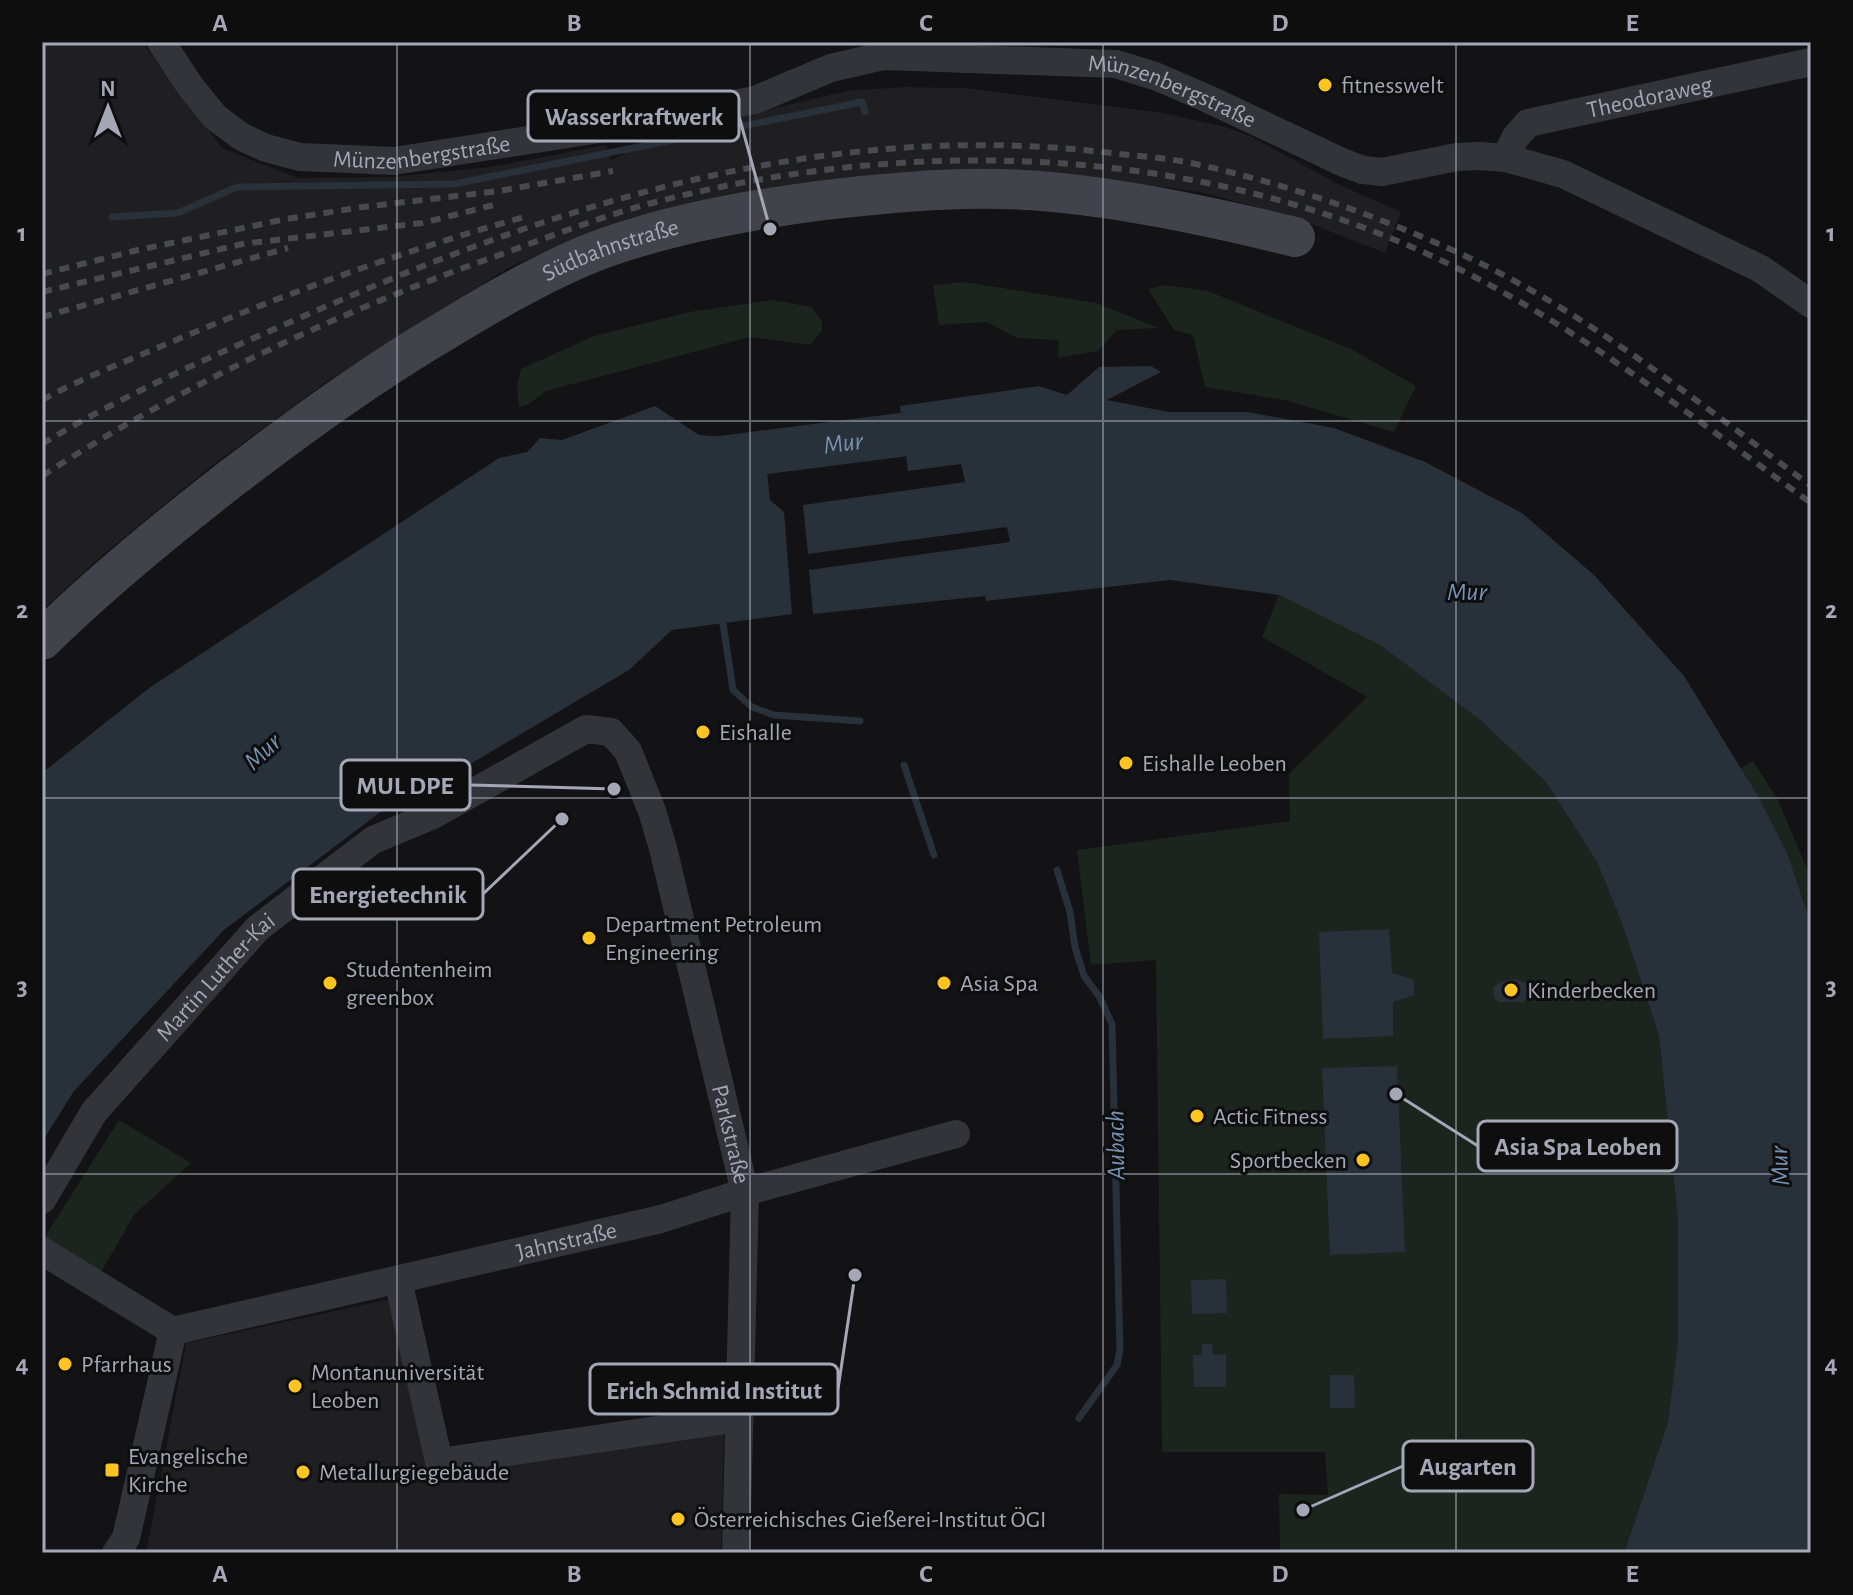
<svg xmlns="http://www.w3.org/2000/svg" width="1853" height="1595" viewBox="0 0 1853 1595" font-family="'Alegreya Sans',sans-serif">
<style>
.built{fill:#1f1e21}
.green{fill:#1c241e}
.water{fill:#283039}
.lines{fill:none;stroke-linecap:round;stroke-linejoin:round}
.stream{stroke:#283039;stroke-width:7}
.river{stroke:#283039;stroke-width:44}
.street{stroke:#33343a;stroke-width:28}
.secondary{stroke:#41434a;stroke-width:40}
.rail{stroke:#484a51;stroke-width:6;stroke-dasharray:10 8;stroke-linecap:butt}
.grid{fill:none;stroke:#a3a7b6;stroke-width:2;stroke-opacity:0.55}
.poi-dot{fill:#ffc420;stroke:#0e0e0f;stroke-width:3}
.labels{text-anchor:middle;stroke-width:6;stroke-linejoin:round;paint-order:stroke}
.poi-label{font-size:24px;fill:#a3a7b6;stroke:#0e0e0f;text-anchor:start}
.street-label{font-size:24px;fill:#a3a7b6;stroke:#0e0e0f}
.water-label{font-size:26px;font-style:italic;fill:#7793b4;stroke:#0e0e0f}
.leader{fill:none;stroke:#a3a7b6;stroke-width:3}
.callout-dot{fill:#a3a7b6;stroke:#0e0e0f;stroke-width:3}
.callout{fill:#0e0e0f;stroke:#a3a7b6;stroke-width:3}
.callout-label{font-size:26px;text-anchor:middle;font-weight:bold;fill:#a3a7b6}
.neatline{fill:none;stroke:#a3a7b6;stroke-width:3}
.grid-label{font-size:26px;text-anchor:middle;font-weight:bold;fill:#a3a7b6}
</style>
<rect width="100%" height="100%" fill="#131214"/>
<path class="built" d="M42,42h100l80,106 76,30 94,-1 97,-10 117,-22 5,15 60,-27 175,-42 59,-4 59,1 200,25 61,14 23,8 92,50 61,27 -16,41 -84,-33 -56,-16 -45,-12 -83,-11 -337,6 -151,31 -118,48 -183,115 -114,83 -109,89 -63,57z
M391,1299l42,171 291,-42 -3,125h-575l40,-210z"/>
<path class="green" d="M965,282l131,21 63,25 -42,2 -19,21 -40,7 1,-18 -42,-2 -30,-16 -48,3 -6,-40z
M1166,285l42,6 145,59 63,36 -22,46 -110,-32 -79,-13 -12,-52 -19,-5 -26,-41z
M773,300l38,7 11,14v10l-12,14 -60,-8 -204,54 -17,13 -10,3 -2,-22 4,-16 73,-33 95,-24z
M1279,595l101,50 100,75 66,62 51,80 26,64 36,110 19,184v121l-10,81 -44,131h-344l-1,-59 49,1 -3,-43h-163l-6,-492 -65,5 -14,-115 213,-29 -1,-47 78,-77 -105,-60z
M1753,761l25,39 33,78v46l-23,-69 -47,-87z
M119,1120l72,43 -57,52 -33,57 -57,-34z"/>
<path class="water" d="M1151,366l10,6 -54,28 62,12h79l86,16 91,34 97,51 72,62 90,101 74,120 30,59 23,69v629h-187l44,-131 10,-81v-121l-19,-184 -36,-110 -26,-64 -51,-80 -66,-62 -100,-75 -101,-50 -109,-15 -184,21 -1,-5 -172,18 -4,-44 201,-28 -3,-15 -199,27 -5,-49 162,-23 -4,-18 -53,7 -8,-65 139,-20 28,9 32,-28z
M655,406l44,29 24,2 40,-7 7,70 14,12 8,102 -120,16 -43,40 -157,93 -61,26 -187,141 -150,161 -32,51v-369l107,-85 350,-230 28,-6 13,-14 22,2z
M1389,929l3,44 22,7v15l-21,7v34l-70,3 -4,-107z
M1515,979l11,4 3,12 -5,7h-25l-5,-4 -1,-11 7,-5z
M1397,1066l8,186 -75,3 -8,-187z
M1226,1279l1,34 -35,1 -1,-34z
M1205,1344h7l1,11 13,-1v33h-32l-1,-32h9v-10z
M1330,1375h24l1,33h-25z"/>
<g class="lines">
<path class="stream" d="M112,217l66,-4 59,-26 217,-3 408,-82 3,10
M722,617l11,73 19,17 22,8 86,6
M904,765l30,90
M1057,870l13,42 5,35 9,29 15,20 13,28 8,326 -3,15 -38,53"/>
<path class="river" id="s1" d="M707,462l5,-3 251,-32"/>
<g class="street">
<path id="s2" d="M161,42l29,44 25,31 27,20 24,11 34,9 94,4 212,-33 149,-28 76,-32 52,-12 233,8 39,12 51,22 138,65 19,7 19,2 75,-15 23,-1 26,2 57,16 198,95 50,35"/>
<path id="s3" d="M1506,158l9,-20 13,-15 283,-61"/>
<path id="s4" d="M42,1200l52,-88 164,-184 115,-88 60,-25 153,-86 25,3 17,19 24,60 11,37 82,344 -9,361"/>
<path d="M42,1251l131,80"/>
<path d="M398,1280l41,182 300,-44"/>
<path id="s5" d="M116,1553l10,-15 47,-207 488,-112 84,-27 211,-58"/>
</g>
<path class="secondary" id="s6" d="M42,640c60,-59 124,-111 191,-163 71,-54 141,-105 218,-150 49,-30 108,-64 162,-82 68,-23 141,-36 212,-45 79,-9 157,-16 237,-7 78,8 156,25 233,44"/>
<path class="rail" d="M42,274l96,-24 148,-31 77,-12 136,-16 114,-20
M42,292l200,-48 180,-21 72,-18
M42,317l246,-69
M42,400c40,-22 85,-39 127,-57 115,-49 234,-92 355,-126
M42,444c91,-55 189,-96 285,-138 253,-110 514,-188 792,-152 22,2 45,4 67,8 91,19 179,49 264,87 131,58 246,152 361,237
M42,476c134,-87 282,-157 432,-212 58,-20 115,-44 174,-60 253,-67 533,-61 775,48 141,63 264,161 388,251"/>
</g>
<path class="grid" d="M397,42v1511M750,42v1511M1103,42v1511M1456,42v1511M42,421h1769M42,798h1769M42,1174h1769"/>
<g class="poi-dot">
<circle cx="1325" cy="85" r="8"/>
<circle cx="703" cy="732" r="8"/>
<circle cx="1126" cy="763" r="8"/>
<circle cx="589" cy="938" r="8"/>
<circle cx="330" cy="983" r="8"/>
<circle cx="944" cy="983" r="8"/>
<circle cx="1511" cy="990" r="8"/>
<circle cx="1197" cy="1116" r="8"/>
<circle cx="1363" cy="1160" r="8"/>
<circle cx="65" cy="1364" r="8"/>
<circle cx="295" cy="1386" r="8"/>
<rect x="104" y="1462" width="16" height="16" rx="4"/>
<circle cx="303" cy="1472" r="8"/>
<circle cx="678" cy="1519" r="8"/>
</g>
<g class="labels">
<g class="poi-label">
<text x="1341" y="93">fitnesswelt</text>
<text x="719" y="740">Eishalle</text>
<text x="1142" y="771">Eishalle Leoben</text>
<text x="605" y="932">Department Petroleum<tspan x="605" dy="28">Engineering</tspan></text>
<text x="346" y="977">Studentenheim<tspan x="346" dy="28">greenbox</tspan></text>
<text x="960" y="991">Asia Spa</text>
<text x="1527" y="998">Kinderbecken</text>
<text x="1213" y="1124">Actic Fitness</text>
<text x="1347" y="1168" text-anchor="end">Sportbecken</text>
<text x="81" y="1372">Pfarrhaus</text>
<text x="311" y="1380">Montanuniversität<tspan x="311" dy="28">Leoben</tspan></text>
<text x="128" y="1464">Evangelische<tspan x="128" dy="28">Kirche</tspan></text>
<text x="319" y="1480">Metallurgiegebäude</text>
<text x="694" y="1527">Österreichisches Gießerei-Institut ÖGI</text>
</g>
<g class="street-label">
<text dy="8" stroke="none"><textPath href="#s2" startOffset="1078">Münzenbergstraße</textPath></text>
<text dy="8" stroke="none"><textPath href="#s3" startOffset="166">Theodoraweg</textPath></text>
<text dy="8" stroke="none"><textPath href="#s2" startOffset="310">Münzenbergstraße</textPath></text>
<text dy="8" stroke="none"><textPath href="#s6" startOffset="694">Südbahnstraße</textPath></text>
<text dy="8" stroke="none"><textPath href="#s4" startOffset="284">Martin Luther-Kai</textPath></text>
<text dy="8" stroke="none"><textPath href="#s4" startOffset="1182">Parkstraße</textPath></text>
<text dy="8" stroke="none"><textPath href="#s5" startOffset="634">Jahnstraße</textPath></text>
</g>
<g class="water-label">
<text dy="9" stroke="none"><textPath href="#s1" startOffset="138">Mur</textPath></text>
<text x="1467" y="600">Mur</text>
<text transform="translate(262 751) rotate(-43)" y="9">Mur</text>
<text transform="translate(1115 1145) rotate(-91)" y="9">Aubach</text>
<text transform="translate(1779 1166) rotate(-94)" y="9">Mur</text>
</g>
</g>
<path class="leader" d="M770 229L739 116M614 789L470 785M562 819L483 894M1396 1094L1478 1146M855 1275L838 1389M1303 1510L1403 1466"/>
<g class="callout-dot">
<circle cx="770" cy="229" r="8"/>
<circle cx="614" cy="789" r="8"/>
<circle cx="562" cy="819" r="8"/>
<circle cx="1396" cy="1094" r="8"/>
<circle cx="855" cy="1275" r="8"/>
<circle cx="1303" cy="1510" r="8"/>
</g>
<g class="callout">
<rect x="528" y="91" width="211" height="50" rx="8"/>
<rect x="341" y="760" width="129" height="50" rx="8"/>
<rect x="293" y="869" width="190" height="50" rx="8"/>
<rect x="1478" y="1121" width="199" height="50" rx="8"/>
<rect x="590" y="1364" width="248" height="50" rx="8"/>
<rect x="1403" y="1441" width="130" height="50" rx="8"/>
</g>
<g class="callout-label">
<text x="634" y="125">Wasserkraftwerk</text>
<text x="405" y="794">MUL DPE</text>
<text x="388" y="903">Energietechnik</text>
<text x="1578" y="1155">Asia Spa Leoben</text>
<text x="714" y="1399">Erich Schmid Institut</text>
<text x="1468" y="1475">Augarten</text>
</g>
<rect width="1853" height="1595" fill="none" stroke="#0e0e0f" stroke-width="88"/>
<g transform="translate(108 108)" stroke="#0e0e0f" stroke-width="6" paint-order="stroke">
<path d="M0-6L14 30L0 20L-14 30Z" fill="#a3a7b6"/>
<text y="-12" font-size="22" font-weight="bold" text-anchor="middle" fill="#a3a7b6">N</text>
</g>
<rect x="44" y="44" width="1765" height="1507" class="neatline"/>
<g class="grid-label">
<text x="220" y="31">A</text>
<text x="574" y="31">B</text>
<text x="926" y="31">C</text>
<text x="1280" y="31">D</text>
<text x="1632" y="31">E</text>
<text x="22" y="241">1</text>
<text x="1831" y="241">1</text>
<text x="22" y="618">2</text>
<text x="1831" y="618">2</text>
<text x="22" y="995">3</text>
<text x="1831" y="995">3</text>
<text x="22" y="1372">4</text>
<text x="1831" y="1372">4</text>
<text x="220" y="1582">A</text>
<text x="574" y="1582">B</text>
<text x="926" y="1582">C</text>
<text x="1280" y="1582">D</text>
<text x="1632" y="1582">E</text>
</g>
</svg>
